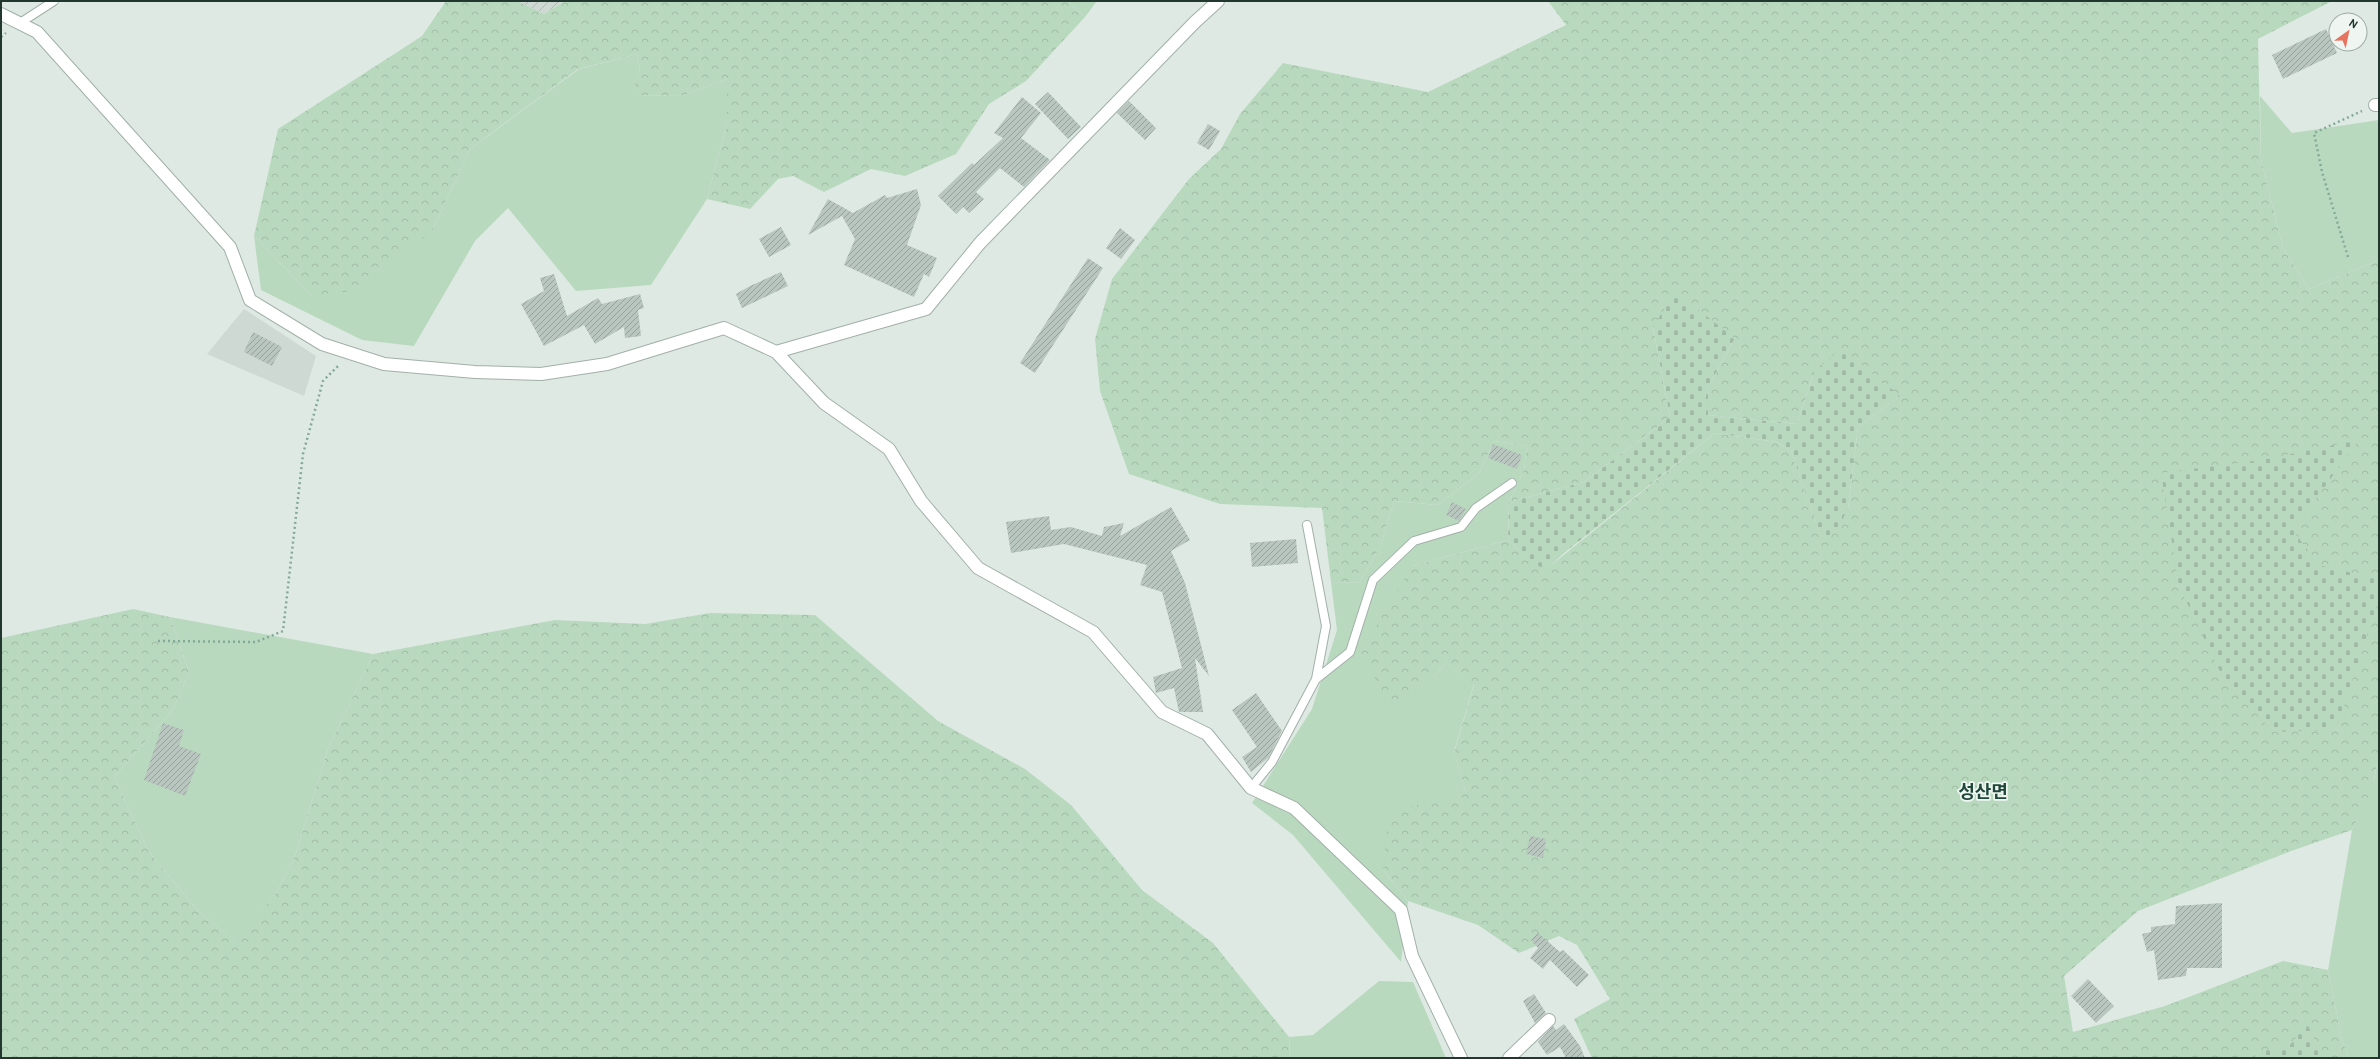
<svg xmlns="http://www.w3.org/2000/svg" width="2380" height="1059" viewBox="0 0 2380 1059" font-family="Overpass,'Noto Sans KR',sans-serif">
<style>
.built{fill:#cdd9d2}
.industrial{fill:url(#industrial-furrows)}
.grass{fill:#b9d9bf}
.forest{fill:url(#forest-crowns)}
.cemetery{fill:url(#cemetery-stones)}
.building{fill:url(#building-hatch)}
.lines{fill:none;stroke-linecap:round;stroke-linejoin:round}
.service-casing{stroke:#a2b0a9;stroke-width:10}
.minor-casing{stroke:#a2b0a9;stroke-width:14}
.path{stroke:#82aa99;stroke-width:2.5;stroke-dasharray:2 3;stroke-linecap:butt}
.service{stroke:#fff;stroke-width:8}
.minor{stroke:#fff;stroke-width:12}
.labels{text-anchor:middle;stroke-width:3.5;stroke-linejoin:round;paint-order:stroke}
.district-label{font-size:18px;font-weight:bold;fill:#1f473a;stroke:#eff6f2}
</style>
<defs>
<pattern id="industrial-furrows" width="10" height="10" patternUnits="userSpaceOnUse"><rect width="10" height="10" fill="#cdd9d2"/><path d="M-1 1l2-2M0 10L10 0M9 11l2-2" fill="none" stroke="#b0bbb5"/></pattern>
<pattern id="forest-crowns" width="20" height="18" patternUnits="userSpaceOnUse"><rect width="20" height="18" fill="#b9d9bf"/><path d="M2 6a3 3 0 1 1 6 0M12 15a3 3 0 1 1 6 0" fill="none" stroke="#9fbba4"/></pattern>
<pattern id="cemetery-stones" width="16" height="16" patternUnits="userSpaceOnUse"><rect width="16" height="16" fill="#b9d9bf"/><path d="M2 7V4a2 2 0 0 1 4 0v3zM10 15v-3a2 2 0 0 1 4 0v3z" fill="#9fbba4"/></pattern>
<pattern id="building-hatch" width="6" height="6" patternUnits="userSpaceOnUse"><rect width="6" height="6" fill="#b8c6bf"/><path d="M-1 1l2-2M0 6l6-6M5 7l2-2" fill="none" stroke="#95a29c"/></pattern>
</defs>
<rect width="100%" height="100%" fill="#dfe9e3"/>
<path class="built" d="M244,309l72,47 -12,40 -97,-42z"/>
<path class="industrial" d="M517,1h47l-20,13z"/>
<path class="grass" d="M1068,1h29l-12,16z
M637,54l3,15 -7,26 48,1 46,-17v45l-20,75 -56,86 -75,6 -68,-83 -33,33 -61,105 -52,-6 -101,-50 -7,-54 57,59 121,-64 38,-82 109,-80z
M2260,96l32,37 87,-13v140l-70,29 -26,-41 -22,-88z
M1494,441l33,5 -3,24 -15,32 -1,38 -96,26 21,112 13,-15 28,21 -20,68 12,41 -83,77 25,31 -7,61 -108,-127 -41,-32 60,-94 25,-79 -6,-48 28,1 22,-38 13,-44 44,4 41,-32z
M170,617l203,37 -45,95 -33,107 -19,37 -38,50 -40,-32 -49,-59 -35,-75 59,-67 16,-38z
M2379,758v300h-30l-7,-18 -14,-70 24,-140 22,-51z
M1379,981l34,1 33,76h-156l-1,-21 24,-2z"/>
<path class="forest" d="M446,1h71l27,13 21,-13h503l17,16 -59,64 -37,23 -33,50 -51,22 -34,-7 -47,23 -31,-16 -15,3 -28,30 -43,-10 20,-75v-45l-46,17 -49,-1 8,-26 -3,-15 -59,15 -108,80 -38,82 -77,60 -44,4 -57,-59 24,-107 144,-93z
M1548,1h784l-74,38 3,121 22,88 26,41 70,-29v498l-9,36 -18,36 -61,21 -153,60 -74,65 9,56 92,-26 118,-45 45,9 14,70 7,18h-757l-18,-39 36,-20 -33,-54 -18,-9 -40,17 -41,-28 -70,-24 -25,-31 6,-58 77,-19 -12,-40 20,-68 -28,-22 -13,15 -42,28 -31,-53 52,-87 96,-26 37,30 170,-137 61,9 15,9 32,91 25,-34 10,-81 42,-31 -86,-24 -17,52 -89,-9v-28l27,-49 -82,-11 17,90 -86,65 -75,20 15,-32 3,-24 -33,-5 -15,32 -41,32 -44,-4 -13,44 -22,38 -28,-1 -9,-74 -102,-4 -91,-30 -29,-83 -5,-52 17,-60 77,-100 32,-30 19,-35 43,-51 145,29 138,-67z
M133,609l37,8 19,55 -16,38 -59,67 35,75 49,59 39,31 39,-49 19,-37 33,-107 45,-95 182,-34 90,4 65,-11 105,2 123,106 87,48 46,36 71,85 71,53 76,94 1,21h-1289v-420z"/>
<path class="cemetery" d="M1675,292l60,46 -27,49v28l89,9 17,-52 27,-24 59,48 -42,31 -10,81 -10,21 -15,14 -32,-92 -15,-9 -61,-9 -152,121 -18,17 -37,-31 1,-38 75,-20 86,-65 -17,-90z
M2359,440l-66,90 25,35 61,14v20l-43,131 -62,2 -49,-50 -46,-96 -18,-113 101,-13z
M2307,1024l16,30 -2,4h-68l10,-7 27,-6z"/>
<path class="building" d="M2326,29l11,24 -54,26 -11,-24z
M1048,92l33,35 -13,12 -33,-35z
M1022,97l19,16 -20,25 29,22 -26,27 -24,-19 -24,24 8,7 -15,14 -6,-6 -7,7 -18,-18 34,-33 2,2 29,-27 -9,-5z
M1129,101l27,27 -11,12 -28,-27z
M1208,124l12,7 -11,19 -12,-7z
M917,189l4,16 -14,40 30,13 -8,19 -5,-3 -10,23 -70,-32 11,-26 -13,-23 -34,19 20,-36 25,14 32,-18 2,3z
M781,227l10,18 -22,12 -10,-18z
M1120,228l15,12 -14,19 -15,-11z
M1088,258l15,10 -68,105 -15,-10z
M781,272l7,14 -46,22 -6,-14 14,-8z
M554,274l13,42 31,-18 4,6 38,-10 4,14 -6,2 3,26 -16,2 -1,-11 -29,17 -11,-19 -40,21 -23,-42 23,-13 -4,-13z
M253,332l29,15 -10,19 -28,-14z
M1493,444l29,11 -5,14 -29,-11z
M1452,502l14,7 -7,12 -13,-6z
M1171,507l19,33 -19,11 14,32 24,93 -14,-18 8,54h-24l-5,-24 -18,5 -3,-16 29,-9 -20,-76 -22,-7 7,-20 -83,-21 -53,9 -5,-31 43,-6 2,14 20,-3 31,9 2,-9 20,-4 -4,13z
M1296,539l2,24 -46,4 -2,-24z
M1256,693l26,38 -14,27 -17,14 -9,-15 15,-10 -25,-37z
M163,723l21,7 -5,16 22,8 -16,42 -41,-16z
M1530,836l16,3 -3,19 -17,-4z
M2222,903v65h-35l-1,8 -28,4 -4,-30 -7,2 -5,-18 9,-2v-5l24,-3 1,-18z
M1538,933l22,19 3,-2 26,25 -12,12 -27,-27 -7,9 -13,-11 8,-10 -7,-8z
M2088,979l26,27 -18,17 -25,-27z
M1534,994l12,19 -11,10 -12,-22z
M1564,1024l16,22 5,12h-19l-6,-11 -13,8 -9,-13 15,-16 3,4z"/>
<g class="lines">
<g class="service-casing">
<path id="service" d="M20,23l34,-22
M1316,679l34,-27 23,-72 41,-39 47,-14 15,-19 36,-25
M1251,788l21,-26 44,-83 10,-53 -19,-101"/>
</g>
<g class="minor-casing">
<path id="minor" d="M1,14l36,18 193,215 20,53 72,44 62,20 91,8 66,2 66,-10 117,-36 52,24 150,-43 54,-66 215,-221 23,-21
M2375,105h4
M776,352l48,51 65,46 32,52 57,67 115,64 69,80 45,22 44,54 43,20 107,102 11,46 49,102
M1509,1058l40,-38"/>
</g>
<path class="path" d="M1,37l5,-4
M2348,257l-26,-85 -8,-39 48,-22
M158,641l98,1 27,-11 20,-177 20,-73 16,-16"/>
<use href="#service" class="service"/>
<use href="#minor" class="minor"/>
</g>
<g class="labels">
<g class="district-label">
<text x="1983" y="798">성산면</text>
</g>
</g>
<rect width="2380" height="1059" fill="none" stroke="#21372f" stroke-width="4"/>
<g transform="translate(2348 32) rotate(33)"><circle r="19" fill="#eff6f2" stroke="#9daaa4"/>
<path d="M0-3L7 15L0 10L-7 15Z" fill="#e67460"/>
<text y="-6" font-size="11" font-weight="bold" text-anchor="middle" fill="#21372f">N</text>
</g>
</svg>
